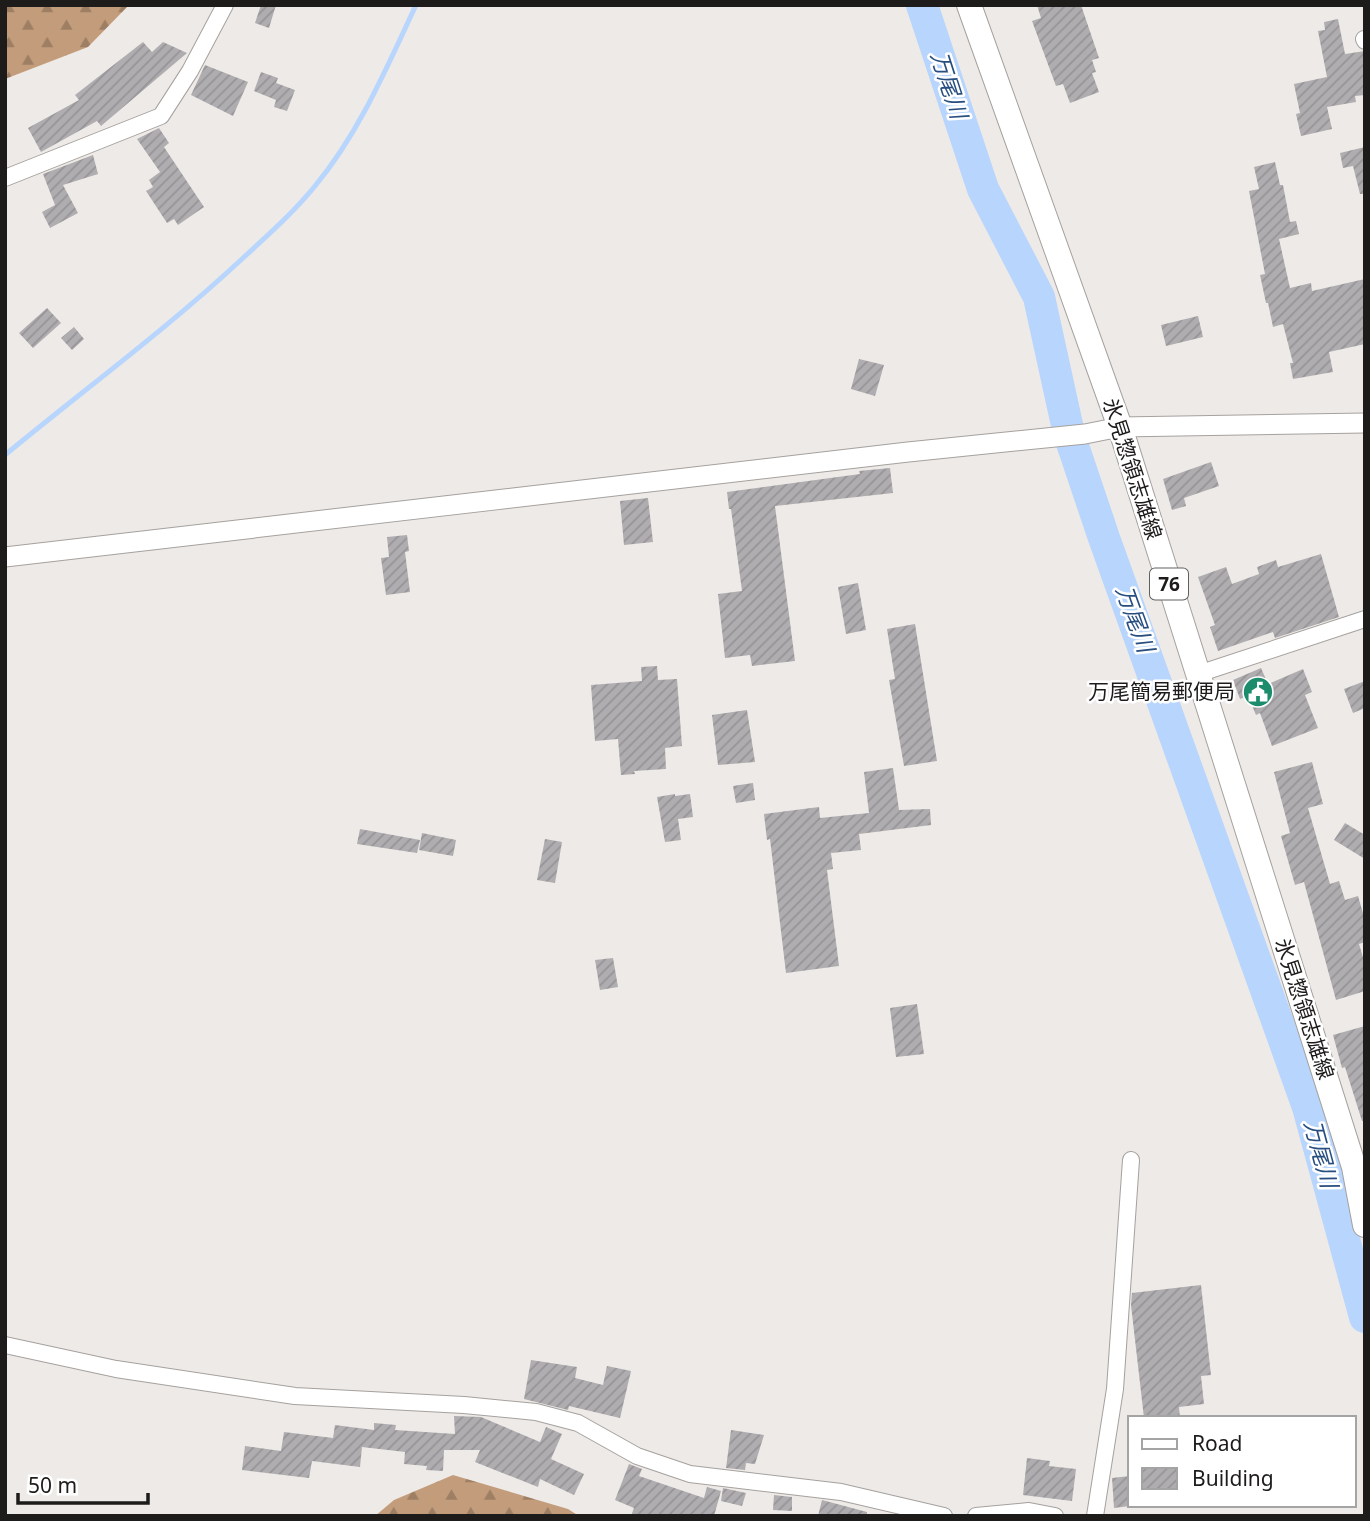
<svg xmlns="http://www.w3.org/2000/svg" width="1370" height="1521" viewBox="0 0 1370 1521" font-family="'Noto Sans','Noto Sans JP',sans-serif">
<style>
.forest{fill:url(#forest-firs)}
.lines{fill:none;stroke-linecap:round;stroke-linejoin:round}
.stream{stroke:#b7d5fd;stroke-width:5}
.river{stroke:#b7d5fd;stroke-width:32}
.building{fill:url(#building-hatch)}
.minor-casing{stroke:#a5a19e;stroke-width:18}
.tertiary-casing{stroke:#a5a19e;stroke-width:21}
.primary-casing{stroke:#a5a19e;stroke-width:26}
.minor{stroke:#fff;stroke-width:16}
.tertiary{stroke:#fff;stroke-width:19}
.primary{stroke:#fff;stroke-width:24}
.labels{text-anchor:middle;stroke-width:5;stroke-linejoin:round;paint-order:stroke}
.shield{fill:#fff;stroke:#61605f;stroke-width:2}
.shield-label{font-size:19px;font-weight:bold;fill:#1d1c1b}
.street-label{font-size:21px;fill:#1d1c1b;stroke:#fff}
.poi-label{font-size:21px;fill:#1d1c1b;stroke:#fff;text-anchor:end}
.water-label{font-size:23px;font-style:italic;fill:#274e80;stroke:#fff}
</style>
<defs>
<pattern id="forest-firs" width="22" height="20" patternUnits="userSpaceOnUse" patternTransform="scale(1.75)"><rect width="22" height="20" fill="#c39d7b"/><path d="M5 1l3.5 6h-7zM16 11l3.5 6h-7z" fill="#9e7f64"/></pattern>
<pattern id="building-hatch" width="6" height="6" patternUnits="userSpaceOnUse" patternTransform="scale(1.75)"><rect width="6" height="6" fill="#afadb0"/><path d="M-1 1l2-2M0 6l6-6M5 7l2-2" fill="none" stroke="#969497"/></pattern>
</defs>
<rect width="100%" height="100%" fill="#eeeae7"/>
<path class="forest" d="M5,5h124l-41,42 -83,32z
M453,1475l115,34 11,7h-204l19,-16z"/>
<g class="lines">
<path class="stream" d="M5,455c80,-66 163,-127 238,-197 25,-23 51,-46 72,-72 44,-53 72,-119 101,-181"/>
<path class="river" d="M922,5l61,184 56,108 30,137 35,104 204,569 57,210"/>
</g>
<path class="building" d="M261,5h15l-7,23 -14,-5z
M1037,5h44l18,53 -7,2 4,12 -4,1 7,19 -29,11 -7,-19 -7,2 -24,-65 9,-3z
M1338,19l7,35 20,-3v44l-10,1 1,6 -29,5 5,22 -31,7 -5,-22 4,-1 -6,-29 33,-7 -9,-46 7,-1 -1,-8z
M143,42l9,10 11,-10 24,11 -86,73 -4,-5 -56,31 -13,-24 51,-28 -4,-5z
M205,65l43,17 -15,34 -42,-21z
M261,72l17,6 -2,5 19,7 -8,21 -13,-4 2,-7 -22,-9z
M159,128l10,15 -5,4 40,60 -26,18 -4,-6 -7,4 -21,-32 7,-4 -4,-7 11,-8 -23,-33z
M1365,147v47h-5l-7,-28 -10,2 -3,-15z
M93,155l5,19 -35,11 15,28 -28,15 -8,-16 13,-7 -12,-31z
M1275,162l5,23h3l7,37 6,-1 3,13 -20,5 11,49 21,-5 1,8 53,-12v65l-36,8 4,20 -40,7 -3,-16h3l-10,-39 -10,3 -5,-24h-2l-6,-28 5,-1 -16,-83 10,-2 -5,-22z
M47,308l14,15 -28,25 -14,-15z
M1198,316l5,21 -37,9 -5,-21z
M74,327l10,12 -12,11 -11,-12z
M859,359l25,6 -9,31 -24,-7z
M1211,462l8,24 -35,12 2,8 -14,4 -9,-31z
M890,468l3,25 -118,13 20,155 -43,5 -2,-11 -25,3 -7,-64 24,-3 -11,-82h-2l-2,-17 133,-18 -1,-3z
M648,498l5,44 -29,3 -4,-44z
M407,535l2,16 -4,1 5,40 -24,3 -5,-37 8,-1 -2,-20z
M1321,554l18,63 -64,21 -2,-6 -55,19 -8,-24 5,-2 -17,-48 28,-10 6,17 27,-10 -2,-7 19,-7 2,7z
M858,583l8,47 -20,4 -8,-47z
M915,624l22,137 -33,5 -15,-86 6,-1 -8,-50z
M657,666l1,14 19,-1 5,67 -17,2 1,21 -32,2 1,3 -14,1 -3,-36 -23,2 -4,-56 51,-4 -1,-14z
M1261,668l7,16 35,-15 9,23 -7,3 13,33 -46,18 -12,-33 -4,2 -8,-19 -8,3 -7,-19z
M1365,681v27l-12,5 -9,-24z
M747,710l8,52 -37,3 -6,-50z
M1312,762l11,42 -15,4 22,76 9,-3 6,19 13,-4 7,24v22l-6,2 6,20v27l-29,9 -32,-118 -9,3 -14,-49 9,-3 -16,-61z
M893,768l6,42 31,-1 1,16 -72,9 2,16 -30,3 2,16 -6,1 12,96 -53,7 -16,-134 -3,1 -3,-26 55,-7 1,11 49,-5 -5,-41z
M753,783l2,17 -19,3 -3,-17z
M675,794v2l15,-2 3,23 -15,2 3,21 -16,2 -8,-45z
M1345,823l20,12v24l-31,-19z
M360,829l60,11 -3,13 -60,-9z
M422,833l34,7 -3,16 -34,-6z
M545,839l17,3 -7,41 -18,-3z
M613,958l5,29 -18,3 -5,-30z
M917,1004l7,50 -28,3 -6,-49z
M1365,1026v95h-3l-17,-54 -3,1 -9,-33z
M1201,1285l10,90 -10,1 3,28 -25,3 1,11h-36l-13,-113 1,-12z
M531,1360l46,7 -2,11 28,7 4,-19 24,5 -11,47 -51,-12 -1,4 -44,-11z
M454,1416l27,1 59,25 6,-15 16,7 -11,25 33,15 -10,21 -34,-16 -2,8 -63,-25 5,-12h-36l-1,21 -17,-1 1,-4 -23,-2 1,-12 -43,-5 -2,20 -48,-6 -3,17 -67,-8 3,-24 36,5 3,-19 49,6 2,-13 39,5v-7l22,2 -1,5 60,4z
M731,1430l33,5 -9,29 -9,-1 -1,7 -19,-2z
M1027,1458l23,3 -1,5 27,3 -4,32 -49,-6z
M629,1464l13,5 -3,7 65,22 3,-11 14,4 -7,25h-83l3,-8 -19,-8z
M1130,1476v30l-16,2 -2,-30z
M723,1488l23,5 -4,13 -21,-5z
M774,1495l18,2v14l-19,-1z
M822,1500l45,12v4h-49z"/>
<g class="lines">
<g class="minor-casing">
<path id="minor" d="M1364,39l1,2
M5,178l156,-62 29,-45 35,-66
M1198,674l167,-55
M5,1345l111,24 179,27 169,9 72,7 42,11 59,33 53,18 151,18 103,24
M976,1516l53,-5 26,5
M1095,1516l20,-127 16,-229"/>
</g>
<g class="tertiary-casing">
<path id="tertiary" d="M5,557l903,-105 177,-18 35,-7 245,-4"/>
</g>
<g class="primary-casing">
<path id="primary" d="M969,5l151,422 234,740 11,58"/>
</g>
<use href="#minor" class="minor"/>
<use href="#tertiary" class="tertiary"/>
<use href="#primary" class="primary"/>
</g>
<defs>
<g id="civic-disc" transform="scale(1.575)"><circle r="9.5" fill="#1c8c6c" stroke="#fff"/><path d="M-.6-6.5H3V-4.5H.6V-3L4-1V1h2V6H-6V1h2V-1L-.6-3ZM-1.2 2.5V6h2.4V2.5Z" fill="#fff"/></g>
</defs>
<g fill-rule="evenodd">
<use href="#civic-disc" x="1258" y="692"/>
</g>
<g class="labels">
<rect class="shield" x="1150" y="568.5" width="38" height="31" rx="5"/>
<g class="shield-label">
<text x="1169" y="591">76</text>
</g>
<g class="street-label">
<text transform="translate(1132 469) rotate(72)" y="7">氷見惣領志雄線</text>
<text transform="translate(1304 1009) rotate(72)" y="7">氷見惣領志雄線</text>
</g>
<g class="poi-label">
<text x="1235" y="699">万尾簡易郵便局</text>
</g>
<g class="water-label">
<text transform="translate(949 85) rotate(72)" y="8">万尾川</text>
<text transform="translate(1135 619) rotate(70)" y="8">万尾川</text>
<text transform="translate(1321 1154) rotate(75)" y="8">万尾川</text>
</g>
</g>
<rect width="1370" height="1521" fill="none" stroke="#1d1c1b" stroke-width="14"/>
<rect x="1128" y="1416" width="228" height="91" fill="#ffffff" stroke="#a5a4a4" stroke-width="2"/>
<rect x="1142" y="1439" width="35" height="10" fill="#ffffff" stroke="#a5a4a4" stroke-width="2"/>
<text x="1192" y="1451" font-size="21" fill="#1d1c1b">Road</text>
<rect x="1142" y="1468" width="35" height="21" fill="url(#building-hatch)" stroke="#a5a4a4" stroke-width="2"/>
<text x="1192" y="1486" font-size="21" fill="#1d1c1b">Building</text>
<path d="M18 1493v10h130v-10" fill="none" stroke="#1d1c1b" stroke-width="3.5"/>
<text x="28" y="1493" font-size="21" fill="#1d1c1b" stroke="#ffffff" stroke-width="5" paint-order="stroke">50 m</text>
</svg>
